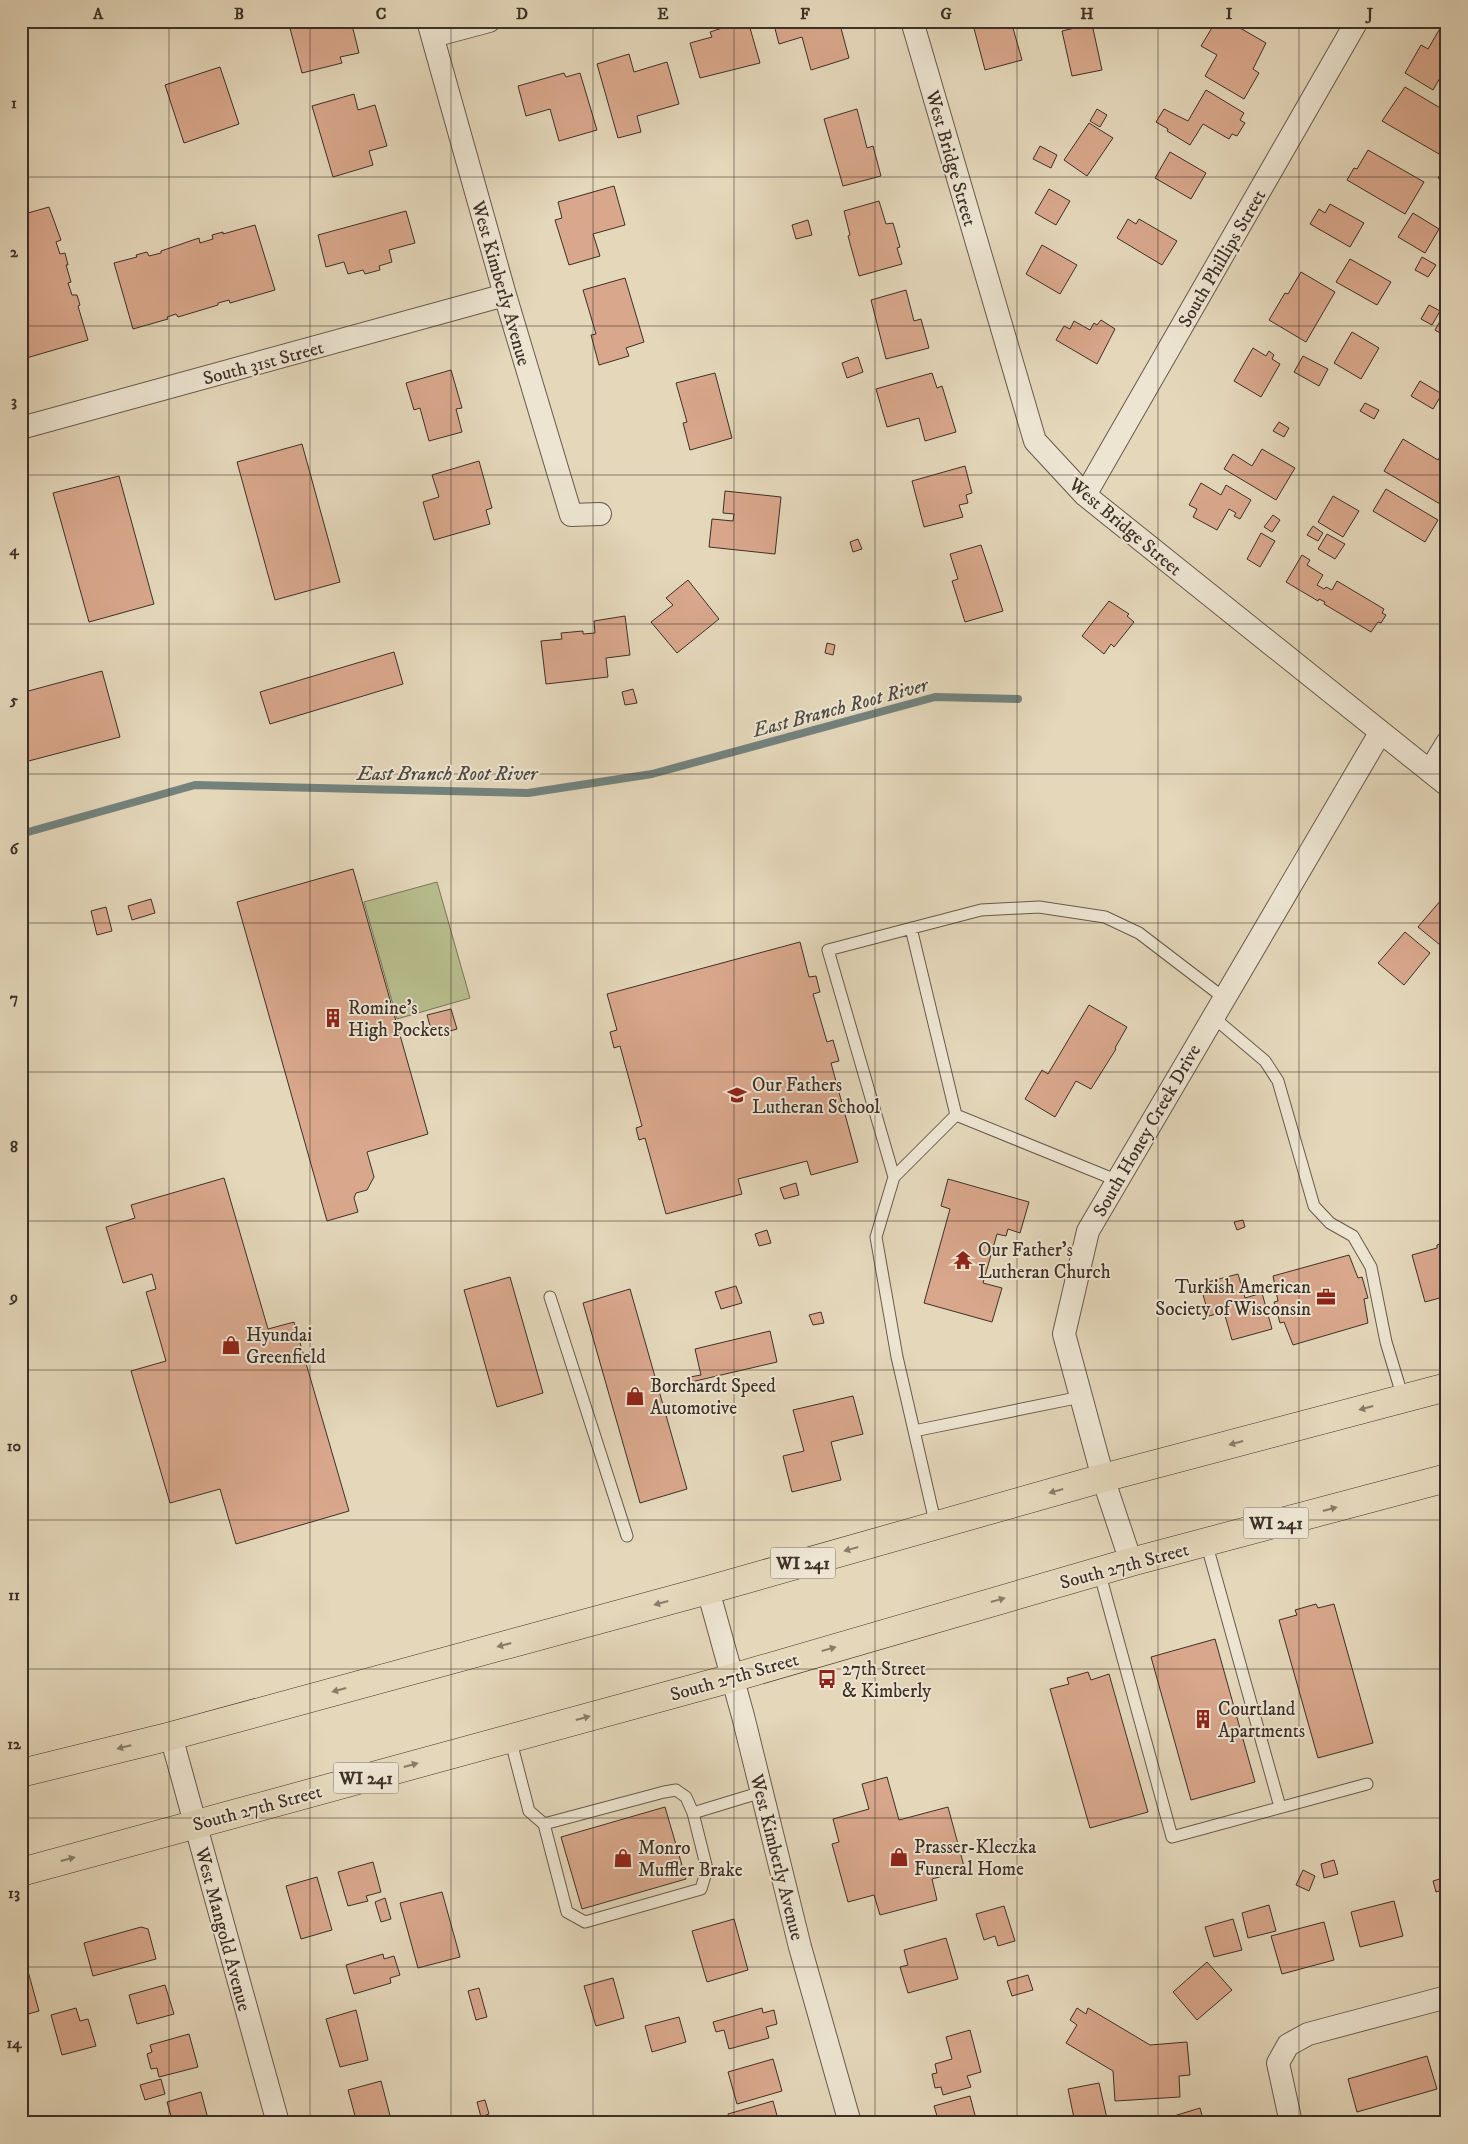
<svg xmlns="http://www.w3.org/2000/svg" width="1468" height="2144" viewBox="0 0 1468 2144" font-family="'IM FELL DW Pica',serif">
<style>
.green{fill:#b7bd8d;stroke:#7a765a}
.lines{fill:none;stroke-linecap:round;stroke-linejoin:round}
.stream{stroke:#73827d;stroke-width:8}
.building{fill:#d9a78c;stroke:#3d3027}
.lane-casing{stroke:#675a4c;stroke-width:13}
.street-casing{stroke:#675a4c;stroke-width:24}
.primary-casing{stroke:#3d3027;stroke-width:29}
.lane{stroke:#ede5d2;stroke-width:11}
.street{stroke:#ede5d2;stroke-width:22}
.primary{stroke:#e4d7ba;stroke-width:28}
.oneway{fill:#887b69}
.grid{fill:none;stroke:#3d3027;stroke-width:1;stroke-opacity:0.55}
.labels{text-anchor:middle;stroke-width:4;stroke-linejoin:round;paint-order:stroke}
.shield{fill:#ede5d2;stroke:#72665a;stroke-width:1}
.shield-label{font-size:18px;font-weight:bold;fill:#3d3027}
.street-label{font-size:19px;fill:#3d3027;stroke:#ede5d2}
.poi-label{font-size:19px;fill:#3d3027;stroke:#ede5d2;text-anchor:start}
.water-label{font-size:20px;font-style:italic;fill:#4f4b44;stroke:#ede5d2}
.neatline{fill:none;stroke:#3d3027;stroke-width:2}
.grid-label{font-size:16px;text-anchor:middle;font-weight:bold;fill:#3d3027}
</style>
<rect width="100%" height="100%" fill="#e4d7ba"/>
<filter id="stains"><feTurbulence type="fractalNoise" baseFrequency=".004" numOctaves="4"/><feColorMatrix values="0 0 0 0 .2 0 0 0 0 .09 0 0 0 0 .02 0 0 0 .5 -.17"/></filter>
<radialGradient id="worn" r=".72"><stop offset=".6" stop-color="#630" stop-opacity="0"/><stop offset="1" stop-color="#630" stop-opacity=".3"/></radialGradient>
<path class="green" d="M437,882l33,116 -73,21 -33,-117z"/>
<g class="lines">
<path class="stream" d="M21,834l174,-49 333,8 124,-19 283,-77 83,2"/>
</g>
<path class="building" d="M288,21h63l8,32 -19,4 2,6 -40,10z
M744,21h4l12,42 -60,15 -10,-35 22,-6 -2,-5z
M773,21h66l10,37 -38,12 -9,-33 -23,7z
M972,21h39l11,39 -37,10z
M1216,21h12l38,22 -13,26 6,4 -15,26 -39,-23 12,-21 -16,-9z
M1092,24l10,46 -30,6 -10,-45z
M1442,25l5,3v45l-3,-2 -11,19 -28,-17 16,-28 7,4z
M629,54l5,18 33,-10 12,42 -42,12 4,16 -23,6 -21,-74z
M220,67l19,57 -55,19 -19,-58z
M564,73l2,4 14,-4 17,57 -38,11 -9,-32 -24,7 -8,-30z
M1405,87l42,25v29l-8,13 -57,-33z
M1206,90l38,23 -4,7 5,3 -8,13 -5,-2 -3,5 -26,-15 -13,21 -23,-14 1,-2 -12,-7 8,-13 24,12z
M354,94l4,16 17,-5 12,41 -18,5 4,14 -40,12 -21,-71z
M857,109l10,39 6,-2 8,30 -38,10 -19,-67z
M1097,109l10,6 -7,12 -10,-6z
M1089,123l24,15 -26,38 -23,-16z
M1040,146l17,9 -6,13 -18,-9z
M1368,150l56,32 -19,32 -58,-34 7,-12 3,1z
M1170,152l36,21 -15,26 -36,-21z
M1447,164v19l-9,-5z
M614,186l11,39 -32,9 7,22 -31,9 -14,-45 7,-2 -4,-16z
M1049,189l21,12 -14,24 -21,-12z
M879,201l7,23 7,-1 7,24 -3,1 5,16 -43,12 -11,-40 2,-1 -6,-24z
M1330,204l34,19 -14,24 -40,-23 9,-15 6,4z
M49,207l12,33 -5,2 4,12 5,-1 3,12h-2l5,17 -3,1 4,12h5l3,10 -2,1 10,34 -65,19 -2,-6v-138z
M406,211l9,32 -26,7 3,12 -13,4 1,4 -15,4 -2,-4 -15,4 -4,-12 -18,5 -8,-32z
M1413,213l26,16 -14,24 -27,-16z
M1128,219l8,5 3,-5 38,22 -15,24 -45,-27z
M808,220l4,15 -16,4 -4,-14z
M255,225l20,65 -45,13 -1,-3 -11,3v2l-40,12 -2,-3 -9,3 1,2 -35,10 -19,-66 23,-6 -1,-2 11,-3 2,4 12,-3v-2l38,-13 1,5 13,-4 -1,-4 11,-3v2z
M1042,245l35,20 -17,29 -34,-20z
M1422,257l14,8 -8,12 -13,-7z
M1350,259l41,23 -14,23 -41,-23z
M1301,272l34,20 -29,50 -37,-22 16,-27 3,1z
M625,278l19,64 -18,6 3,8 -30,9 -8,-30 5,-1 -13,-44z
M906,290l8,31 7,-2 8,29 -43,11 -15,-59z
M1429,305l11,6 -8,14 -11,-6z
M1447,309v28l-12,-7z
M1101,320l14,9 -18,35 -41,-24 8,-14 6,3 4,-8 16,9 4,-7 3,2z
M1352,332l27,16 -18,31 -27,-16z
M1253,348l13,8 3,-5 5,4 -2,4 8,5 -19,33 -27,-16z
M1303,356l25,13 -9,17 -25,-14z
M858,357l5,15 -16,6 -5,-15z
M451,370l11,38 -6,1 6,23 -33,9 -9,-33 -6,2 -8,-27z
M715,373l17,65 -42,12 -7,-27 4,-1 -11,-39z
M932,373l5,15 5,-2 14,46 -31,9 -6,-23 -32,9 -11,-38z
M1420,381l22,13 -9,15 -22,-13z
M1365,403l14,7 -5,9 -14,-8z
M1279,422l10,6 -5,9 -11,-6z
M1403,439l35,21 9,-16v49l-7,11 -56,-33z
M302,444l38,138 -65,18 -38,-138z
M1262,449l33,19 -19,32 -52,-31 9,-15 19,12z
M479,461l13,47 -6,2 4,14 -56,16 -11,-38 16,-5 -7,-22z
M965,466l7,27 -6,2 2,8 -9,2 4,12 -39,10 -12,-46z
M119,476l35,128 -65,18 -36,-129z
M1201,483l20,12 5,-10 25,15 -11,19 -6,-3 2,-3 -7,-4 -12,21 -24,-13 4,-8 -8,-4z
M1386,489l52,31 -13,22 -52,-31z
M725,491l56,6 -6,57 -66,-7 3,-28 21,2 1,-7 -11,-1z
M1333,496l26,15 -16,26 -25,-15z
M1273,515l7,5 -8,12 -8,-5z
M1313,526l10,7 -5,8 -11,-6z
M1261,533l14,8 -15,26 -13,-8z
M1327,534l18,10 -10,15 -17,-10z
M858,539l4,10 -9,3 -3,-10z
M981,545l22,66 -38,11 -13,-41 6,-2 -8,-25z
M1302,555l8,5 -3,5 16,10 -6,10 7,4 2,-2 6,3 5,-9 47,28 -2,4 4,2 -5,8 -3,-1 -7,10 -47,-28 1,-2 -6,-3 -1,2 -32,-19z
M688,580l31,39 -42,34 -26,-31 22,-17 -7,-7z
M1109,601l20,13 -2,2 7,6 -20,25 -3,-3 -7,10 -22,-18z
M625,616l5,39 -24,3 2,19 -62,7 -5,-43 21,-2 -1,-6 22,-2v3l12,-1 -1,-12z
M827,643l8,2 -2,10 -8,-2z
M394,652l9,32 -133,40 -10,-32z
M102,671l18,66 -99,26v-70z
M633,689l4,14 -12,2 -3,-13z
M353,869l75,265 -61,18 7,25 -7,13 -11,3 -2,5 4,14 -31,9 -90,-319z
M1447,893v53l-2,3 -27,-22z
M151,899l4,14 -23,7 -4,-14z
M106,907l6,24 -15,4 -6,-24z
M1405,932l25,21 -26,32 -26,-22z
M800,942l9,35 7,-1 4,16 -7,2 14,48 6,-2 6,21 -8,2 27,99 -47,13 -4,-14 -69,18 4,15 -76,20 -21,-76 -6,2 -3,-12 6,-2 -22,-80 -6,2 -4,-16 7,-2 -10,-36z
M1089,1005l38,22 -12,21 1,1 -25,40 -15,-8 -21,36 -30,-18 17,-29 6,4z
M451,1009l6,20 -24,7 -6,-21z
M224,1178l44,151 26,-7 55,189 -113,33 -16,-55 -50,14 -39,-132 35,-10 -20,-69 10,-3 -4,-15 -29,9 -17,-56 29,-9 -4,-13z
M948,1179l81,23 -9,31 -12,-4 -2,7 -9,-2 -14,49 19,5 -10,34 -68,-19 26,-94 -9,-3z
M796,1183l3,12 -15,4 -4,-11z
M1243,1220l2,7 -8,3 -3,-8z
M767,1230l4,13 -12,3 -4,-12z
M1446,1242l1,54 -22,6 -13,-47 25,-7v-3z
M1349,1255l9,23 4,-1 6,21 -4,1 4,24 -75,22 -9,-23 -4,1 -6,-21 4,-1 -5,-25z
M1238,1274l7,24 17,-5 10,36 -40,11 -8,-28 -15,4 -9,-32z
M510,1277l33,116 -46,14 -33,-117z
M736,1286l6,17 -21,6 -6,-17z
M630,1289l57,200 -47,14 -57,-200z
M821,1312l3,11 -11,2 -4,-10z
M770,1331l7,31 -86,20 -1,-5 11,-2 -6,-26z
M853,1396l10,38 -32,8 10,38 -49,12 -9,-36 21,-5 -11,-41z
M1316,1604l2,4 16,-4 39,139 -55,15 -39,-138 18,-5 -2,-5z
M1215,1639l40,143 -64,18 -40,-143z
M1088,1672l3,8 18,-6 39,138 -58,16 -40,-139 19,-5 -2,-6z
M887,1777l12,43 49,-13 17,63 -33,9 5,21 -57,15 -6,-20 -26,7 -16,-58 7,-2 -6,-23 36,-10 -7,-25z
M665,1807l21,72 -104,30 -21,-72z
M1334,1860l4,14 -14,4 -3,-14z
M373,1862l8,30 -15,4 2,5 -20,5 -10,-34z
M1303,1870l12,6 -6,15 -13,-6z
M317,1877l15,53 -31,9 -15,-53z
M1443,1878l3,11 -10,3 -3,-11z
M442,1892l18,65 -42,11 -18,-65z
M385,1898l6,21 -10,3 -6,-20z
M1394,1901l9,35 -43,11 -9,-35z
M1269,1905l7,26 -28,7 -6,-25z
M1004,1906l11,35 -17,5 -3,-10 -11,4 -8,-26z
M734,1919l14,51 -41,12 -15,-51z
M1233,1919l9,31 -28,7 -9,-30z
M1324,1922l10,38 -52,14 -11,-38z
M141,1927l7,2 8,30 -63,17 -9,-33z
M946,1938l12,41 -50,14 -8,-26 8,-2 -4,-15z
M21,1946l18,65 -18,5z
M383,1954l1,5 10,-3 6,19 -10,3 1,5 -37,11 -8,-29z
M1207,1962l25,28 -35,30 -24,-28z
M1028,1975l5,15 -21,6 -5,-15z
M613,1978l11,40 -28,8 -12,-40z
M165,1985l9,29 -37,10 -8,-29z
M479,1988l8,29 -11,3 -8,-29z
M76,2008l4,13 8,-2 8,27 -34,9 -11,-40z
M762,2008l1,5 11,-3 3,14 -11,3 3,11 -40,11 -5,-19 -8,2 -3,-10z
M1077,2008l9,6 2,-6 62,37 37,-3 3,33 -11,1 1,21 -65,4 -2,-30 -47,-28 11,-18 -7,-5z
M356,2010l12,50 -28,7 -14,-48z
M679,2017l7,25 -34,10 -7,-26z
M970,2030l11,42 -14,4 4,11 -28,8 -2,-8 -6,1 -3,-14 5,-1 -2,-9 17,-5 -6,-22z
M189,2034l9,33 -39,10 -2,-9 -6,1 -4,-15 5,-2 -2,-7z
M1427,2056l10,33 -80,23 -9,-33z
M773,2059l9,32 -45,13 -9,-32z
M161,2079l4,15 -20,6 -5,-15z
M381,2081l11,42h-35l-9,-33z
M1099,2083l9,40h-33l-7,-34z
M201,2092l8,31h-36l-6,-21z
M970,2096l7,27h-38l-5,-17z
M485,2100l4,14 -8,3 -4,-15z
M773,2101l6,22h-49l-2,-9z
M1200,2108l4,15h-53z
M1034,2117l2,6h-20z"/>
<g class="lines">
<g class="lane-casing">
<path id="lane" d="M911,928l45,187
M1213,1017l52,44 13,20 36,125 16,17 23,13 18,31 15,75 17,56
M894,1177l-66,-227 153,-40 58,-3 66,10 34,16 85,65
M550,1297l77,239
M914,1431l167,-34
M936,1526l-39,-169 -21,-120 18,-60 62,-62 160,65
M1206,1542l74,265
M1099,1571l73,266 195,-53
M510,1738l19,73 15,13 120,-32 12,-2 10,7 7,16 69,-21
M544,1824l23,88 18,10 116,-33 6,-20 -14,-56"/>
</g>
<g class="street-casing">
<path id="street" d="M428,21l77,274 66,220 29,-1
M912,21l123,420 50,54 362,290
M433,36l56,-15
M21,428l484,-133
M1085,495l272,-474
M1430,771l17,-28
M1131,1562l-28,-84 -39,-144 24,-103 292,-498
M708,1590l35,126 57,231 50,176
M171,1736l107,387
M1291,2123l-13,-60 10,-18 20,-11 139,-37"/>
</g>
<g class="primary-casing">
<path id="primary" d="M21,1773l150,-37 537,-146 395,-112 344,-91
M21,1872l711,-194 399,-116 316,-84"/>
</g>
<use href="#lane" class="lane"/>
<use href="#street" class="street"/>
<use href="#primary" class="primary"/>
</g>
<defs><path id="oneway-solid" d="M-6-.8H1V-3.2L6.5 0L1 3.2V.8H-6Z" transform="scale(1.25)"/></defs>
<g class="oneway">
<use href="#oneway-solid" transform="translate(1366 1408) rotate(165)"/>
<use href="#oneway-solid" transform="translate(1236 1443) rotate(165)"/>
<use href="#oneway-solid" transform="translate(1056 1491) rotate(164)"/>
<use href="#oneway-solid" transform="translate(1330 1509) rotate(-15)"/>
<use href="#oneway-solid" transform="translate(851 1549) rotate(164)"/>
<use href="#oneway-solid" transform="translate(998 1600) rotate(-16)"/>
<use href="#oneway-solid" transform="translate(661 1603) rotate(165)"/>
<use href="#oneway-solid" transform="translate(504 1645) rotate(165)"/>
<use href="#oneway-solid" transform="translate(829 1649) rotate(-16)"/>
<use href="#oneway-solid" transform="translate(339 1690) rotate(165)"/>
<use href="#oneway-solid" transform="translate(583 1718) rotate(-15)"/>
<use href="#oneway-solid" transform="translate(124 1747) rotate(166)"/>
<use href="#oneway-solid" transform="translate(411 1765) rotate(-15)"/>
<use href="#oneway-solid" transform="translate(68 1859) rotate(-15)"/>
</g>
<path class="grid" d="M169,21v2102M310,21v2102M451,21v2102M593,21v2102M734,21v2102M875,21v2102M1017,21v2102M1158,21v2102M1299,21v2102M21,177h1426M21,326h1426M21,475h1426M21,624h1426M21,774h1426M21,923h1426M21,1072h1426M21,1221h1426M21,1370h1426M21,1520h1426M21,1669h1426M21,1818h1426M21,1967h1426"/>
<defs>
<g id="building-bare" transform="scale(1.5)"><path d="M-4-6H4V6H1V3H-1V6H-4ZM-2.5-4.3h1.7v1.8h-1.7ZM.8-4.3h1.7v1.8H.8ZM-2.5-1h1.7V.8h-1.7ZM.8-1h1.7V.8H.8Z" fill="#8f2418" stroke="#ede5d2" stroke-width="2.5" paint-order="stroke"/></g>
<g id="school-bare" transform="scale(1.5)"><path d="M0-5L7-2L0 1L-7-2ZM-4 1L0 2.5L4 1V4Q0 6-4 4Z" fill="#8f2418" stroke="#ede5d2" stroke-width="2.5" paint-order="stroke"/></g>
<g id="temple-bare" transform="scale(1.5)"><path d="M0-6L5-2H3V0L6.5 2.5H4V6H1.5V3h-3V6H-4V2.5H-6.5L-3 0V-2H-5Z" fill="#8f2418" stroke="#ede5d2" stroke-width="2.5" paint-order="stroke"/></g>
<g id="office-bare" transform="scale(1.5)"><path d="M-6-3h4V-5.5h4V-3h4V5H-6ZM-1-4.5V-3h2v-1.5ZM-6 0V1H6V0Z" fill="#8f2418" stroke="#ede5d2" stroke-width="2.5" paint-order="stroke"/></g>
<g id="shop-bare" transform="scale(1.5)"><path d="M-5-2.5h2.3a2.7 3.5 0 0 1 5.4 0H5L5.5 6h-11ZM-1.5-2.5h3a1.5 2.3 0 0 0-3 0Z" fill="#8f2418" stroke="#ede5d2" stroke-width="2.5" paint-order="stroke"/></g>
<g id="bus-bare" transform="scale(1.5)"><path d="M-5-6H5V4H4V6H2V4H-2V6H-4V4H-5ZM-3.5-4V0h7V-4ZM-3.5 1.2v1.5H-2V1.2ZM2 1.2v1.5H3.5V1.2Z" fill="#8f2418" stroke="#ede5d2" stroke-width="2.5" paint-order="stroke"/></g>
</defs>
<g fill-rule="evenodd">
<use href="#building-bare" x="333" y="1018"/>
<use href="#school-bare" x="737" y="1095"/>
<use href="#temple-bare" x="963" y="1260"/>
<use href="#office-bare" x="1326" y="1297"/>
<use href="#shop-bare" x="231" y="1345"/>
<use href="#shop-bare" x="635" y="1396"/>
<use href="#bus-bare" x="827" y="1679"/>
<use href="#building-bare" x="1203" y="1719"/>
<use href="#shop-bare" x="899" y="1857"/>
<use href="#shop-bare" x="623" y="1858"/>
</g>
<g class="labels">
<g class="shield">
<rect x="1243.5" y="1507.5" width="65" height="31" rx="4"/>
<rect x="770.5" y="1547.5" width="65" height="31" rx="4"/>
<rect x="333.5" y="1762.5" width="65" height="31" rx="4"/>
</g>
<g class="shield-label">
<text x="1276" y="1529">WI 241</text>
<text x="803" y="1569">WI 241</text>
<text x="366" y="1784">WI 241</text>
</g>
<g class="street-label">
<text transform="translate(952 158) rotate(74)" y="7">West Bridge Street</text>
<text transform="translate(1221 258) rotate(-60)" y="7">South Phillips Street</text>
<text transform="translate(502 283) rotate(74)" y="7">West Kimberly Avenue</text>
<text transform="translate(263 362) rotate(-15)" y="7">South 31st Street</text>
<text transform="translate(1126 526) rotate(40)" y="7">West Bridge Street</text>
<text transform="translate(1146 1130) rotate(-60)" y="7">South Honey Creek Drive</text>
<text transform="translate(1124 1565) rotate(-15)" y="7">South 27th Street</text>
<text transform="translate(734 1676) rotate(-16)" y="7">South 27th Street</text>
<text transform="translate(257 1807) rotate(-15)" y="7">South 27th Street</text>
<text transform="translate(778 1857) rotate(76)" y="7">West Kimberly Avenue</text>
<text transform="translate(224 1929) rotate(75)" y="7">West Mangold Avenue</text>
</g>
<g class="poi-label">
<text x="348" y="1014">Romine's<tspan x="348" dy="22">High Pockets</tspan></text>
<text x="752" y="1091">Our Fathers<tspan x="752" dy="22">Lutheran School</tspan></text>
<text x="978" y="1256">Our Father's<tspan x="978" dy="22">Lutheran Church</tspan></text>
<text x="1311" y="1293" text-anchor="end">Turkish American<tspan x="1311" dy="22">Society of Wisconsin</tspan></text>
<text x="246" y="1341">Hyundai<tspan x="246" dy="22">Greenfield</tspan></text>
<text x="650" y="1392">Borchardt Speed<tspan x="650" dy="22">Automotive</tspan></text>
<text x="842" y="1675">27th Street<tspan x="842" dy="22">&amp; Kimberly</tspan></text>
<text x="1218" y="1715">Courtland<tspan x="1218" dy="22">Apartments</tspan></text>
<text x="914" y="1853">Prasser-Kleczka<tspan x="914" dy="22">Funeral Home</tspan></text>
<text x="638" y="1854">Monro<tspan x="638" dy="22">Muffler Brake</tspan></text>
</g>
<g class="water-label">
<text transform="translate(840 707) rotate(-15)" y="7">East Branch Root River</text>
<text x="447" y="780">East Branch Root River</text>
</g>
</g>
<rect width="1468" height="2144" fill="none" stroke="#e4d7ba" stroke-width="55"/>
<rect x="28" y="28" width="1412" height="2088" class="neatline"/>
<g class="grid-label">
<text x="98" y="19">A</text>
<text x="239" y="19">B</text>
<text x="381" y="19">C</text>
<text x="522" y="19">D</text>
<text x="663" y="19">E</text>
<text x="805" y="19">F</text>
<text x="946" y="19">G</text>
<text x="1087" y="19">H</text>
<text x="1229" y="19">I</text>
<text x="1370" y="19">J</text>
<text x="14" y="108">1</text>
<text x="14" y="257">2</text>
<text x="14" y="406">3</text>
<text x="14" y="555">4</text>
<text x="14" y="705">5</text>
<text x="14" y="854">6</text>
<text x="14" y="1003">7</text>
<text x="14" y="1152">8</text>
<text x="14" y="1302">9</text>
<text x="14" y="1451">10</text>
<text x="14" y="1600">11</text>
<text x="14" y="1749">12</text>
<text x="14" y="1898">13</text>
<text x="14" y="2048">14</text>
</g>
<rect width="100%" height="100%" filter="url(#stains)"/>
<rect width="100%" height="100%" fill="url(#worn)"/>
</svg>
